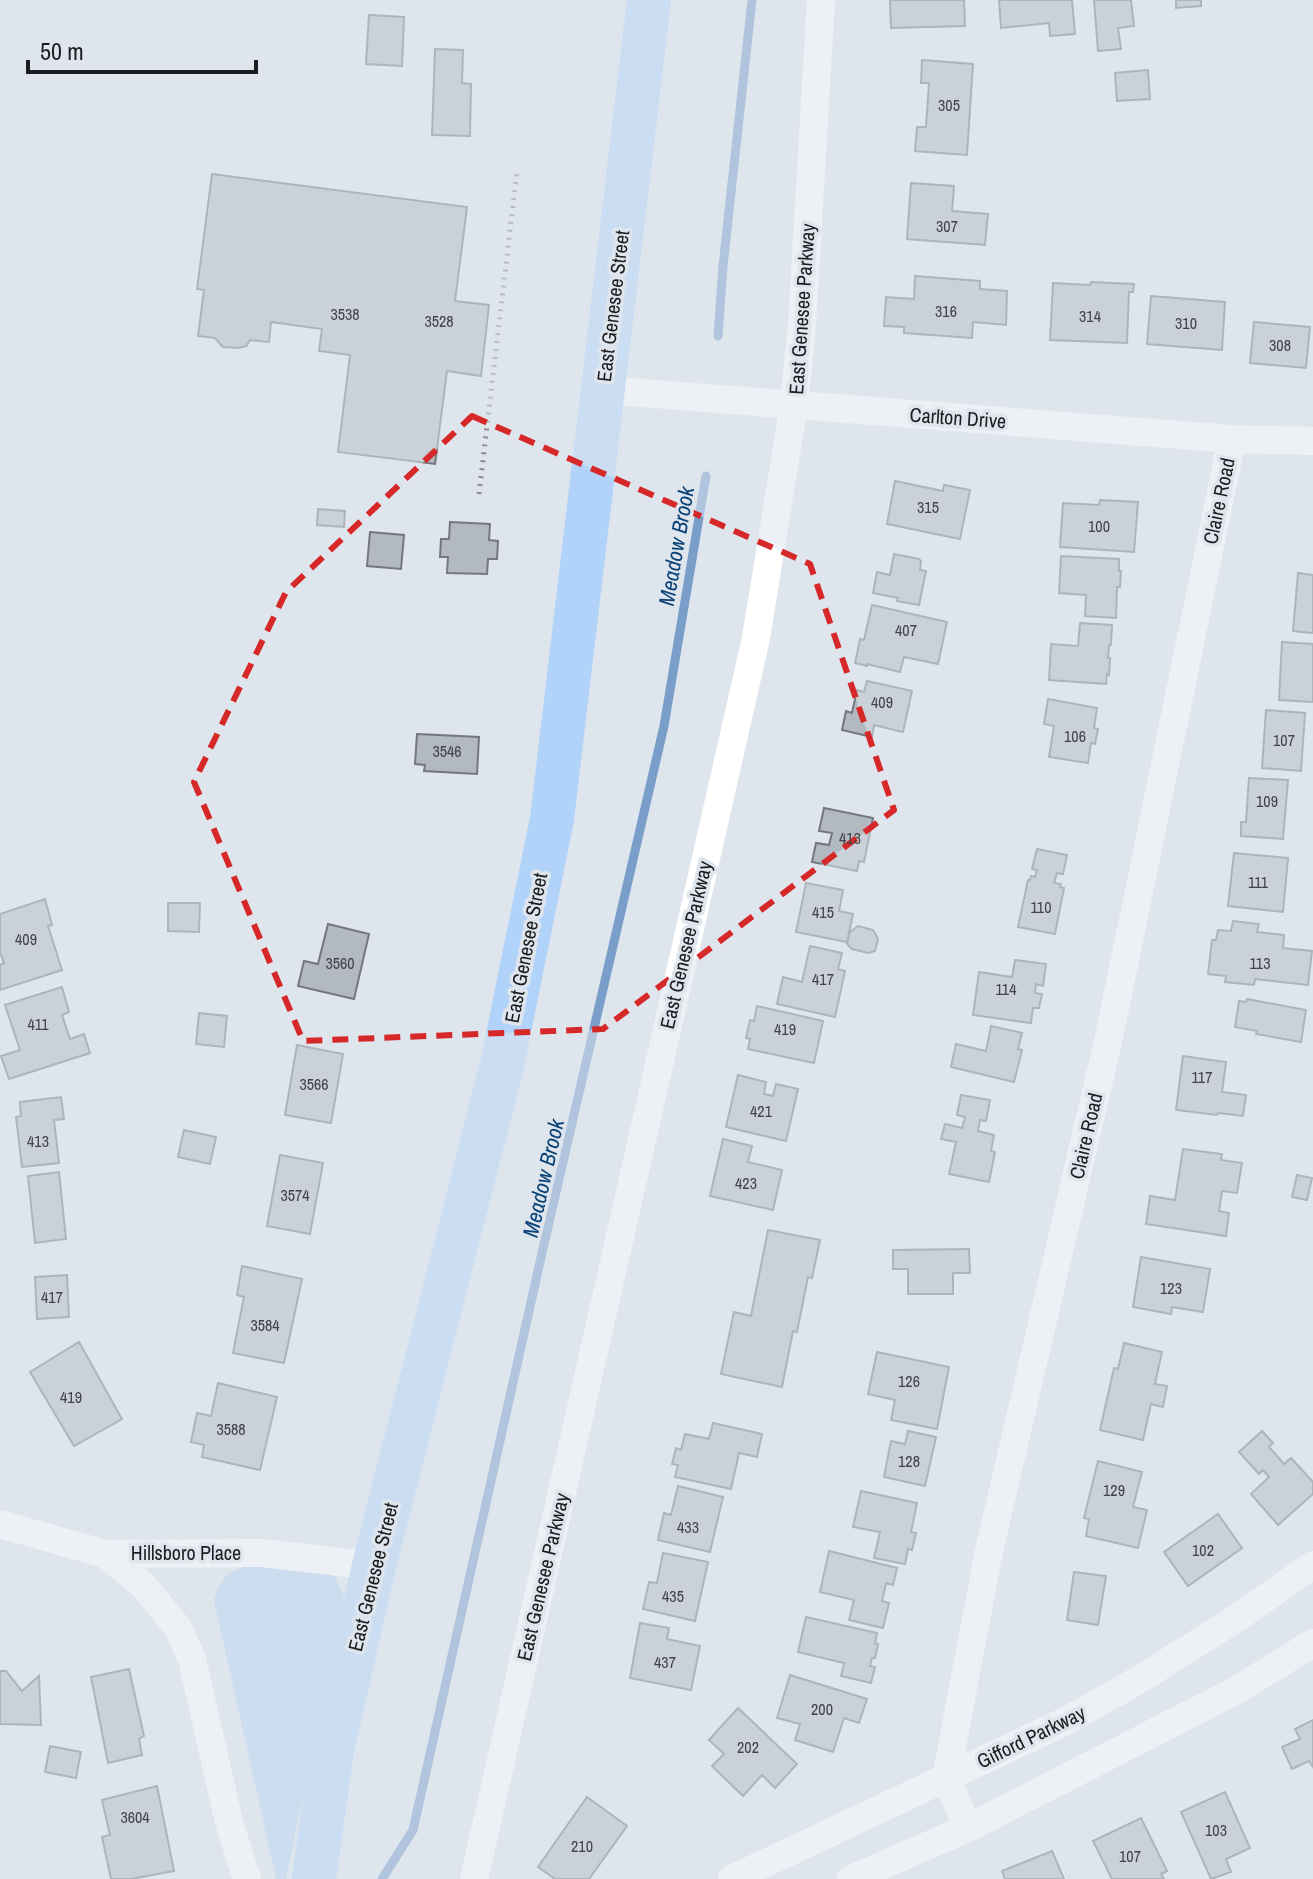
<svg xmlns="http://www.w3.org/2000/svg" width="1313" height="1879" viewBox="0 0 1313 1879" font-family="'Archivo Narrow',sans-serif">
<style>
.green{fill:#b6d3f4}
.lines{fill:none;stroke-linecap:round;stroke-linejoin:round}
.stream{stroke:#789ec9;stroke-width:9}
.building{fill:#b3b9c0;stroke:#72787e;stroke-width:2}
.path{stroke:#8a8e93;stroke-width:5;stroke-dasharray:2 6;stroke-linecap:butt}
.minor{stroke:#fff;stroke-width:28}
.primary{stroke:#b1d3fa;stroke-width:44}
.marked{fill:none;stroke:#d62828;stroke-width:6;stroke-dasharray:16 10;stroke-linejoin:round}
.labels{text-anchor:middle;stroke-width:7;stroke-linejoin:round;paint-order:stroke}
.number-label{font-size:16px;fill:#414448}
.street-label{font-size:20px;fill:#1b1d20;stroke:#dfe5ec}
.water-label{font-size:22px;font-style:italic;fill:#084277;stroke:#dfe5ec}
</style>
<rect width="100%" height="100%" fill="#dfe5ec"/>
<path class="green" d="M265,1562l69,12 10,22 -58,283h-10l-62,-278c9,-32 21,-32 51,-39z"/>
<g class="lines">
<path class="stream" d="M718,336l5,-70 29,-266
M382,1879l31,-49 131,-586 120,-518 42,-250"/>
</g>
<path class="building" d="M890,0h74l1,26 -74,2z
M999,0h73l3,34 -25,2 -1,-13 -48,5z
M1094,0h37l3,26 -16,2 3,21 -23,2z
M1176,0h25v6l-25,2z
M369,15l35,2 -2,49 -36,-2z
M435,49l28,1 -1,33 9,1 -1,52 -38,-1z
M922,60l51,4 -6,91 -52,-4 2,-24h9l3,-44h-8z
M1148,70l2,29 -33,2 -2,-28z
M212,174l255,33 -12,94 34,4 -8,71 -34,-5 -12,93 -97,-12 12,-97 -31,-4 3,-22 -51,-7 -2,20 -19,-2 -4,6 -8,2 -15,-1 -8,-9 -17,-2 6,-46 -7,-1z
M911,183l43,3 -2,25 36,3 -3,31 -78,-6z
M915,276l65,5v8l27,2 -1,34 -33,-3 -1,16 -68,-5v-6l-20,-1 2,-29 28,2z
M1091,282l43,2 -1,8h-4l-2,51 -77,-3 3,-57 37,2z
M1151,296l74,6 -3,48 -75,-6z
M1254,322l56,5 -4,41 -56,-5z
M895,481l48,10 1,-6 26,5 -10,49 -73,-15z
M1100,500l38,2 -4,50 -74,-5 3,-44 36,2z
M318,509l27,2 -1,16 -27,-2z
M450,522l40,2 -1,16 9,1 -1,18h-9l-1,15 -40,-1 1,-16h-8l1,-18h8z
M370,532l34,3 -3,34 -34,-3z
M894,554l25,5 2,2 -1,9 6,1 -7,34 -22,-4 1,-3 -25,-5 4,-21 13,3z
M1061,556l58,3v12h2l-1,16h-3l-1,31 -31,-2 1,-21 -27,-2z
M1298,573l15,2v58l-20,-2z
M872,605l75,17 -9,42 -34,-7 -4,15 -33,-8v2l-12,-3 5,-24 4,1z
M1080,623l32,2 -1,20h-2l-1,13h2l-1,17 -2,-1 -1,10 -57,-4 2,-36 27,2z
M1282,642l31,2v58l-34,-2z
M867,681l45,10 -9,41 -29,-7 -2,12 -30,-7 4,-19 6,2 5,-23 7,2z
M1048,699l49,9 -3,20 4,1 -3,15 -4,-1 -3,20 -39,-6 5,-31 -10,-2z
M1266,710l39,3 -4,58 -39,-3z
M417,734l62,3 -2,37 -53,-3 1,-6 -10,-1z
M1249,778l39,2 -5,59 -42,-3v-14h5z
M824,808l49,10 -9,44 -5,-1 -2,10 -45,-9 4,-19 13,2 3,-12 -13,-2z
M1037,849l30,6 -4,19 -6,-1 -3,10 7,1 -1,3 4,1 -9,46 -37,-7 10,-47h2l1,-4 4,1 2,-7 -5,-1z
M1234,853l54,5 -5,54 -55,-6z
M806,883l37,7 -4,21 14,3 -6,28 -51,-10z
M45,899l7,26 -4,1 14,44 -62,20v-25l4,-2 -4,-11v-38z
M168,903h32l-1,29 -31,-1z
M1233,921l26,3 -2,8 27,3 -1,13 29,3 -4,34 -53,-6 -1,6 -29,-3 1,-6 -18,-2 4,-34h4l2,-10 13,1z
M328,924l41,10 -15,65 -56,-13 6,-25 14,3z
M858,926l15,4 5,9 -3,12 -7,2 -16,-4 -5,-5 3,-12z
M810,946l32,7 -4,16 7,2 -10,46 -58,-13 6,-27 19,5z
M1015,960l31,4 -3,22 -7,-2 -1,9 7,1 -3,14h-6l-2,15 -58,-8 6,-43 33,5z
M62,987l7,25 -7,3 8,24 14,-5 6,19 -81,26 -8,-23 19,-6 -15,-45z
M1247,999l59,11 -5,32 -45,-8 1,-3 -22,-4 4,-26 7,1z
M757,1006l66,15 -9,42 -66,-14 2,-10 -4,-1 4,-18 4,1z
M199,1013l28,3 -3,31 -28,-3z
M991,1026l31,7 -4,16 4,1 -8,32 -63,-15 5,-23 30,7z
M297,1045l46,9 -12,69 -46,-8z
M1183,1056l43,6 -4,30 24,3 -3,21 -25,-3 -1,2 -41,-5z
M738,1075l28,7 -2,12 9,2 3,-12 22,5 -12,52 -60,-14z
M961,1095l29,5 -4,21 -6,-1 -2,11 16,4 -3,16 4,1 -6,30 -40,-8 7,-32 -15,-3 4,-15 17,4 3,-11 -8,-2z
M61,1097l3,22 -10,1 5,43 -37,4 -6,-50 5,-1 -1,-14z
M184,1130l32,7 -6,27 -32,-7z
M723,1139l29,7 -4,16 34,8 -9,40 -63,-14z
M1183,1149l39,5 -1,6 21,3 -5,30 -15,-2 -3,20 10,2 -3,23 -80,-12 4,-28 25,4z
M280,1155l43,8 -13,71 -43,-8z
M59,1172l7,67 -31,4 -7,-67z
M1297,1175l15,3 -5,22 -15,-3z
M768,1230l52,10 -8,38 -4,-1 -11,55 -4,-1 -11,56 -61,-13 13,-62 17,4z
M969,1249l1,24h-17v21h-45v-25h-15v-19z
M1141,1257l69,12 -7,43 -31,-5 -1,7 -38,-7z
M242,1266l60,13 -18,84 -51,-10 11,-56 -7,-2z
M67,1275l2,42 -32,2 -2,-42z
M79,1342l43,77 -48,27 -44,-74z
M1124,1343l38,9 -7,32 12,2 -4,21 -12,-3 -8,36 -43,-10 14,-62 4,1z
M877,1352l72,15 -12,62 -46,-9 4,-20 -27,-6z
M218,1383l59,14 -17,73 -58,-13 2,-12 -13,-3 6,-29 14,3z
M713,1423l49,11 -5,23 -18,-4 -8,36 -56,-12 3,-12 -6,-1 4,-16 5,2 4,-16 24,5z
M908,1431l28,6 -11,49 -41,-9 7,-36 14,3z
M1262,1431l11,12 -4,4 15,17 7,-6 22,24v12l-35,31 -27,-31 18,-17 -6,-7 -4,4 -20,-22z
M1098,1461l44,11 -9,35 14,3 -9,38 -52,-12 3,-17 -5,-1z
M678,1486l45,11 -13,55 -52,-12 6,-27 7,2z
M861,1491l56,12 -6,29 5,1 -4,17 -4,-1 -3,15 -31,-6 6,-26 -27,-5z
M1218,1514l24,34 -54,38 -24,-34z
M829,1551l68,17 -4,17 -7,-2 -4,18 7,2 -6,25 -34,-8 5,-20 -34,-8z
M663,1553l45,9 -13,59 -52,-12 6,-27 8,1z
M1074,1572l32,4 -8,49 -31,-5z
M806,1617l71,16 -2,10 3,1 -3,14h-3l-2,8 5,1 -4,16 -30,-7 3,-13 -46,-11z
M640,1623l29,5 -2,11 33,7 -9,44 -61,-12z
M129,1669l15,67 -5,3 3,16 -34,8 -17,-86z
M0,1671h6l16,20 17,-15 2,49 -41,-1z
M790,1675l77,24 -8,24 -15,-5 -11,34 -38,-12 5,-16 -23,-6z
M738,1708l59,56 -22,24 -13,-13 -19,21 -31,-30 12,-12 -15,-14z
M1313,1720v47l-4,-6 -17,8 -10,-22 18,-8 -5,-10z
M50,1746l31,6 -5,26 -31,-6z
M157,1786l17,85 -43,8h-20l-9,-42 8,-2 -8,-35z
M1225,1792l25,56 -24,11 5,13 -20,7 -30,-67z
M587,1797l40,29 -38,53h-34l-17,-12z
M1141,1818l26,53 -6,3 3,5h-52l-19,-38z
M1052,1851l12,28h-59l-3,-8z"/>
<g class="lines">
<path class="path" d="M479,494l38,-323"/>
<path class="minor" d="M603,390l629,49 81,2
M0,1524l105,30 157,-1 112,13
M105,1554l38,31 35,43 14,31 37,163 18,57
M968,1828l-22,-50 43,-227 120,-514 123,-598
M474,1879l282,-1241 38,-233 8,-80 19,-325
M732,1879l332,-157 73,-41 97,-61 79,-55
M851,1879l117,-51 269,-138 76,-47"/>
<path class="primary" d="M314,1879l18,-129 42,-184 128,-501 50,-246 97,-819"/>
</g>
<path d="M0 0H1313V1879H0ZM472,416l338,148 84,246 -291,219 -300,12 -109,-259 92,-190z" fill="#dfe5ec" fill-opacity=".55" fill-rule="evenodd"/>
<path class="marked" d="M472,416l338,148 84,246 -291,219 -300,12 -109,-259 92,-190z"/>
<g class="labels">
<g class="number-label">
<text x="949" y="111">305</text>
<text x="947" y="232">307</text>
<text x="946" y="317">316</text>
<text x="345" y="320">3538</text>
<text x="1090" y="322">314</text>
<text x="439" y="327">3528</text>
<text x="1186" y="329">310</text>
<text x="1280" y="351">308</text>
<text x="928" y="513">315</text>
<text x="1099" y="532">100</text>
<text x="906" y="636">407</text>
<text x="882" y="708">409</text>
<text x="1075" y="742">106</text>
<text x="1284" y="746">107</text>
<text x="447" y="757">3546</text>
<text x="1267" y="807">109</text>
<text x="850" y="844">413</text>
<text x="1258" y="888">111</text>
<text x="1041" y="913">110</text>
<text x="823" y="918">415</text>
<text x="26" y="945">409</text>
<text x="340" y="969">3560</text>
<text x="1260" y="969">113</text>
<text x="823" y="985">417</text>
<text x="1006" y="995">114</text>
<text x="38" y="1030">411</text>
<text x="785" y="1035">419</text>
<text x="1202" y="1083">117</text>
<text x="314" y="1090">3566</text>
<text x="761" y="1117">421</text>
<text x="38" y="1147">413</text>
<text x="746" y="1189">423</text>
<text x="295" y="1201">3574</text>
<text x="1171" y="1294">123</text>
<text x="52" y="1303">417</text>
<text x="265" y="1331">3584</text>
<text x="909" y="1387">126</text>
<text x="71" y="1403">419</text>
<text x="231" y="1435">3588</text>
<text x="909" y="1467">128</text>
<text x="1114" y="1496">129</text>
<text x="688" y="1533">433</text>
<text x="1203" y="1556">102</text>
<text x="673" y="1602">435</text>
<text x="665" y="1668">437</text>
<text x="822" y="1715">200</text>
<text x="748" y="1753">202</text>
<text x="135" y="1823">3604</text>
<text x="1216" y="1836">103</text>
<text x="582" y="1852">210</text>
<text x="1130" y="1862">107</text>
</g>
<g class="street-label">
<text transform="translate(613 306) rotate(-83)" y="7">East Genesee Street</text>
<text transform="translate(802 309) rotate(-86)" y="7">East Genesee Parkway</text>
<text transform="translate(958 418) rotate(4)" y="7">Carlton Drive</text>
<text transform="translate(1219 501) rotate(-78)" y="7">Claire Road</text>
<text transform="translate(686 945) rotate(-77)" y="7">East Genesee Parkway</text>
<text transform="translate(526 948) rotate(-79)" y="7">East Genesee Street</text>
<text transform="translate(1086 1136) rotate(-77)" y="7">Claire Road</text>
<text x="186" y="1560">Hillsboro Place</text>
<text transform="translate(373 1577) rotate(-76)" y="7">East Genesee Street</text>
<text transform="translate(543 1577) rotate(-77)" y="7">East Genesee Parkway</text>
<text transform="translate(1031 1737) rotate(-26)" y="7">Gifford Parkway</text>
</g>
<g class="water-label">
<text transform="translate(676 546) rotate(-80)" y="8">Meadow Brook</text>
<text transform="translate(543 1178) rotate(-77)" y="8">Meadow Brook</text>
</g>
</g>
<path d="M28 60v12h228v-12" fill="none" stroke="#1b1d20" stroke-width="4"/>
<text x="40" y="60" font-size="24" fill="#1b1d20" stroke="#dfe5ec" stroke-width="6" paint-order="stroke">50 m</text>
</svg>
